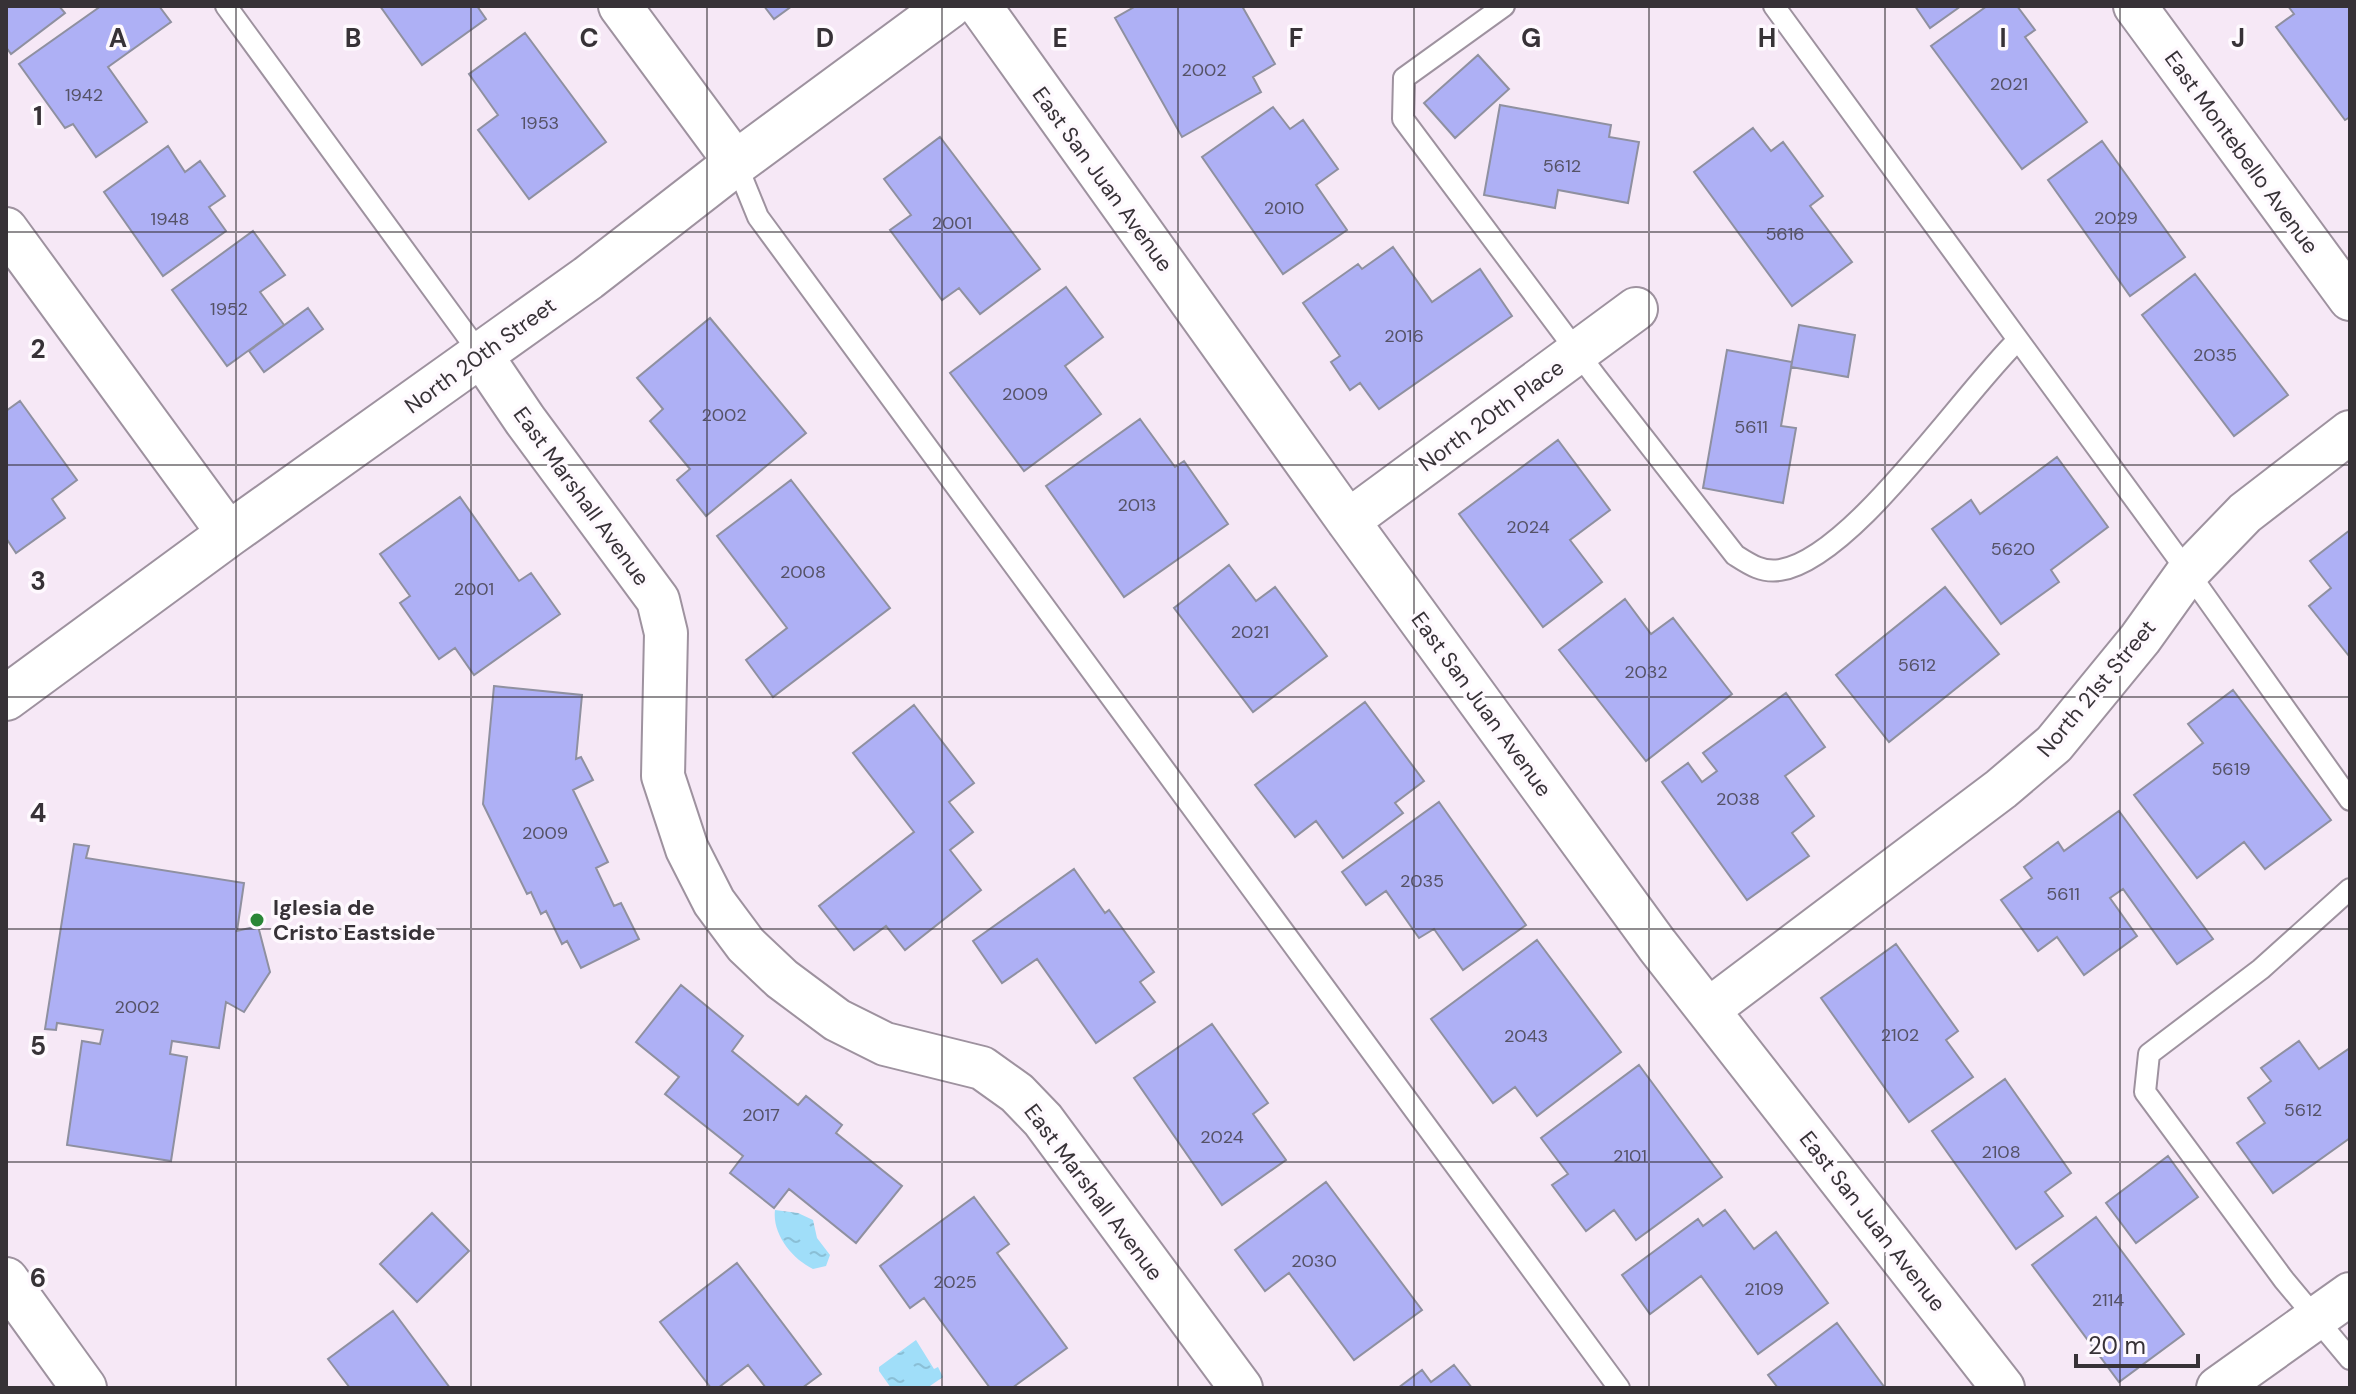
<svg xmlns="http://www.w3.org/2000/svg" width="2356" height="1394" viewBox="0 0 2356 1394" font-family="'DM Sans',sans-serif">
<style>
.water{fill:url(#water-ripples)}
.building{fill:#aeb0f5;stroke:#8f90a0;stroke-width:2}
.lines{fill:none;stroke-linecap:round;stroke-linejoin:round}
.service-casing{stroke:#9e929f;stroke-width:24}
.minor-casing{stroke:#9e929f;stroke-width:46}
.tertiary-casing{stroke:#9e929f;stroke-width:48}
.service{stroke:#fff;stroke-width:20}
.minor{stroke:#fff;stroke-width:42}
.tertiary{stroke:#fff;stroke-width:44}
.grid{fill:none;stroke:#373237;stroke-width:2;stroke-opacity:0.55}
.poi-dot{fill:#2a8637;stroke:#fef9fe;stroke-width:3}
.labels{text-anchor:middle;stroke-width:7;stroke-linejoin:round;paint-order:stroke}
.number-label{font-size:18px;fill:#555266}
.street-label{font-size:22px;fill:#373237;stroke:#fef9fe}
.poi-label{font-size:22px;font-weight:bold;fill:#373237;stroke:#fef9fe;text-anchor:start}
.grid-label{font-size:26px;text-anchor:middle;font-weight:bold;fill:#373237;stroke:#fef9fe;stroke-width:7;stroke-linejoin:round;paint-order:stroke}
</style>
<defs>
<pattern id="water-ripples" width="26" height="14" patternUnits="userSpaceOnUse" patternTransform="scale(2)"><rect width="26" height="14" fill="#a0def9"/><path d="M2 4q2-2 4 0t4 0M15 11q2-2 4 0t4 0" fill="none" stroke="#8abfd6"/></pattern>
</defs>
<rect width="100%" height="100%" fill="#f6e8f6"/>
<path class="water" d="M775,1210l23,3 15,7 4,18 13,17 -4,11 -13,3c-21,-10 -41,-35 -38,-59z
M916,1340l18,29 4,-2 5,10 -16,11h-36l-12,-17v-4z"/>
<path class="building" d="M6,6h53l6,7 -54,41 -5,-7z
M101,6h58l12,16 -63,45 39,55 -51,35 -23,-33 -8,4 -46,-64z
M380,6h97l9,13 -64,46z
M764,6h28l-18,13z
M1136,6h106l33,58 -22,13 8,15 -79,45 -67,-119z
M1915,6h46l-31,22z
M1987,6h30l18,24 -10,7 62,85 -65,47 -91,-123z
M2288,6h62v111l-5,3 -69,-93 18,-13z
M525,33l81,109 -77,57 -51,-69 20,-15 -29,-41z
M1478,55l31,34 -54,49 -31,-35z
M1500,105l111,20 -2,12 30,5 -11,61 -70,-13 -3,18 -71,-13z
M1273,107l17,22 13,-9 35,49 -22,16 31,45 -64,44 -81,-117z
M1753,128l18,23 12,-9 40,54 -13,10 42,56 -60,44 -98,-134z
M940,137l100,132 -60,45 -21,-26 -17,12 -52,-70 21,-15 -27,-36z
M2102,141l83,116 -55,39 -82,-116z
M168,146l17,26 15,-11 25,35 -16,11 17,24 -63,45 -59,-84z
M253,231l32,44 -25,17 24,33 -57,41 -55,-76z
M1393,247l39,55 48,-33 32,47 -133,93 -19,-26 -10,7 -19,-28 9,-6 -37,-53 55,-39 4,5z
M2195,274l93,121 -54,41 -92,-121z
M1066,287l37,50 -38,29 36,48 -77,57 -74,-98z
M308,308l15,21 -59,43 -15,-21z
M710,318l96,115 -100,83 -29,-36 13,-11 -40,-48 13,-12 -26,-31z
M1799,325l56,10 -7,42 -57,-10z
M1727,350l65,12 -11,64 15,2 -13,75 -80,-15z
M20,401l57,79 -25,19 13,19 -49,35 -10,-15v-127z
M1140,419l35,48 9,-6 44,63 -104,73 -78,-111z
M1558,440l52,70 -40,30 32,42 -59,45 -84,-113z
M2057,457l51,70 -57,43 8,12 -58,42 -69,-95 39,-29 9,14z
M791,480l99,128 -117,89 -27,-37 41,-32 -70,-92z
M460,497l59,84 12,-8 29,41 -86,61 -19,-27 -16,11 -39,-56 10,-7 -30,-42z
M2350,530v125l-1,1 -40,-50 22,-18 -21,-27z
M1229,565l27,36 19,-14 52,69 -74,56 -79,-104z
M1945,587l54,67 -110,88 -53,-67z
M1625,599l26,35 22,-16 59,76 -86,67 -87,-111z
M494,686l88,9 -6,64 5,-2 12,23 -20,10 35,72 -12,6 18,38 7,-3 18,36 -58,29 -14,-27 -5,3 -16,-33 -5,3 -10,-22 -4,2 -44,-90z
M2233,690l98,130 -66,49 -21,-27 -47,36 -63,-83 69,-52 -15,-19z
M1786,693l39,54 -40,29 29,40 -22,17 17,23 -62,44 -85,-118 26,-19 14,19 15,-11 -14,-18z
M1365,702l59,79 -29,22 8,10 -60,45 -27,-37 -21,16 -40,-52z
M914,705l60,78 -25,19 24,30 -23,18 31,40 -76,60 -19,-24 -32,24 -35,-44 95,-74 -61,-79z
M1439,802l87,123 -63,45 -29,-41 -15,9 -33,-47 -20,14 -24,-33z
M2119,811l94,128 -36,25 -54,-75 -13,9 27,38 -53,39 -27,-38 -19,14 -37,-51 31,-22 -8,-11 34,-25 6,9z
M74,844l15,2 -3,12 158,25 -7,48 21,-5 12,46 -26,40 -18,-10 -7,46 -47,-7 -2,13 17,3 -16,104 -104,-16 15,-104 18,3 3,-14 -46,-7 -1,7 -11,-1z
M1074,869l31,44 4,-3 45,62 -14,10 15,20 -59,41 -59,-84 -35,24 -29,-42z
M1537,940l84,112 -84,64 -22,-29 -22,16 -62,-84z
M1896,944l62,87 -12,9 27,37 -64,45 -88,-124z
M681,985l62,51 -11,15 66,54 8,-9 36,29 -6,8 66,53 -46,57 -67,-54 -15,19 -44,-35 13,-17 -78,-62 14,-17 -43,-35z
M1212,1024l56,79 -15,11 33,46 -64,45 -88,-127z
M2299,1041l20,28 31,-21v90l-77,55 -36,-50 28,-20 -17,-25 23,-17 -10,-13z
M1639,1065l83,112 -86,63 -22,-30 -28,21 -34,-46 16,-11 -27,-36z
M2005,1079l66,94 -26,19 18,24 -47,33 -84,-118z
M2168,1156l30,41 -62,46 -30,-40z
M1326,1182l96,128 -68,50 -65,-87 -24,18 -30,-41z
M974,1197l35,47 -12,9 70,95 -55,40h-22l-66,-90 -14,10 -30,-42z
M1725,1210l29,39 22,-17 52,71 -70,51 -57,-78 -51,38 -28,-39 76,-56 5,7z
M432,1213l37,38 -52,51 -37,-38z
M2096,1217l88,117 -65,48 -87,-117z
M737,1263l84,111 -19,14h-36l-18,-23 -30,23h-7l-51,-66z
M393,1311l57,77h-100l-22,-29z
M1837,1323l48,65h-107l-10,-13z
M1454,1365l18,23h-74l24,-18 9,12z"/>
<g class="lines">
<g class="service-casing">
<path id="service" d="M226,6l255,349
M1504,6l-100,72 -1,41 193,258 139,178c14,9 27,18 45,15 72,-11 182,-176 238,-230
M1774,6l414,566 162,228
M736,163l22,54 861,1171
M2350,889l-89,80 -112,85 -4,38 139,188 66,79"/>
</g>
<g class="minor-casing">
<path id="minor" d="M620,6l116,157
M980,6l368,515 309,424 346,443
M2135,6l215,293
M6,229l223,305
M481,355l44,65 133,180 8,33 -3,143 24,73 27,53 32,43 36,34 55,41 48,24 97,24 35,25 26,27 198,268
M1348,521l288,-212
M1708,1010l293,-221 53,-45 86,-105 48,-67 57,-59 105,-81
M2218,1388l132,-94"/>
</g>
<g class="tertiary-casing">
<path id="tertiary" d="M6,698l223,-164 359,-256 148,-115 213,-157
M6,1280l78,108"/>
</g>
<use href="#service" class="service"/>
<use href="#minor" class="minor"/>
<use href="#tertiary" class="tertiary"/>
</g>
<path class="grid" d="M236,6v1382M471,6v1382M707,6v1382M942,6v1382M1178,6v1382M1414,6v1382M1649,6v1382M1885,6v1382M2120,6v1382M6,232h2344M6,465h2344M6,697h2344M6,929h2344M6,1162h2344"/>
<circle class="poi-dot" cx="257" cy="920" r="8"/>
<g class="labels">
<g class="number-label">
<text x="1204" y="76">2002</text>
<text x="2009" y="90">2021</text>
<text x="84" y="101">1942</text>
<text x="540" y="129">1953</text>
<text x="1562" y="172">5612</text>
<text x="1284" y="214">2010</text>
<text x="2116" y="224">2029</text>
<text x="170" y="225">1948</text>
<text x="952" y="229">2001</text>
<text x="1785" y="240">5616</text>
<text x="229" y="315">1952</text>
<text x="1404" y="342">2016</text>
<text x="2215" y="361">2035</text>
<text x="1025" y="400">2009</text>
<text x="724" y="421">2002</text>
<text x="1751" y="433">5611</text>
<text x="1137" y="511">2013</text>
<text x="1528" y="533">2024</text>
<text x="2013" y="555">5620</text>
<text x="803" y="578">2008</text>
<text x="474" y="595">2001</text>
<text x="1250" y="638">2021</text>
<text x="1917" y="671">5612</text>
<text x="1646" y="678">2032</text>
<text x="2231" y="775">5619</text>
<text x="1738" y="805">2038</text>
<text x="545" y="839">2009</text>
<text x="1422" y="887">2035</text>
<text x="2063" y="900">5611</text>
<text x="137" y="1013">2002</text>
<text x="1900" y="1041">2102</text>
<text x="1526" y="1042">2043</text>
<text x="2303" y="1116">5612</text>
<text x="761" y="1121">2017</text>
<text x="1222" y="1143">2024</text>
<text x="2001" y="1158">2108</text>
<text x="1630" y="1162">2101</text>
<text x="1314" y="1267">2030</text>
<text x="955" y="1288">2025</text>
<text x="1764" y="1295">2109</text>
<text x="2108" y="1306">2114</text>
</g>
<g class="street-label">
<text transform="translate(2242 152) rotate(54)" y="8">East Montebello Avenue</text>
<text transform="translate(1103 179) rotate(54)" y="8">East San Juan Avenue</text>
<text transform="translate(480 355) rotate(-36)" y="8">North 20th Street</text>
<text transform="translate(1491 415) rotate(-36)" y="8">North 20th Place</text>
<text transform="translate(582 496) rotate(54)" y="8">East Marshall Avenue</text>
<text transform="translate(2096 688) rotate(-50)" y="8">North 21st Street</text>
<text transform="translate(1482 704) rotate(54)" y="8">East San Juan Avenue</text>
<text transform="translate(1094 1192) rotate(53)" y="8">East Marshall Avenue</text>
<text transform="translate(1873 1221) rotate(52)" y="8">East San Juan Avenue</text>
</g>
<g class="poi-label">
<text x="273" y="915">Iglesia de<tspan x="273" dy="25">Cristo Eastside</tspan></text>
</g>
</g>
<g class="grid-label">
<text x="118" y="47">A</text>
<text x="353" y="47">B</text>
<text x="589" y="47">C</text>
<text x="825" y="47">D</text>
<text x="1060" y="47">E</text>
<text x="1296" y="47">F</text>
<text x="1531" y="47">G</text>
<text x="1767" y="47">H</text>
<text x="2003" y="47">I</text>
<text x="2238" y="47">J</text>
<text x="38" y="125">1</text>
<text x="38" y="358">2</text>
<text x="38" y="590">3</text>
<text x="38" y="822">4</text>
<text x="38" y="1055">5</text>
<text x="38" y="1287">6</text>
</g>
<rect width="2356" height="1394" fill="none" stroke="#373237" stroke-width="16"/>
<path d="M2076 1354v12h122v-12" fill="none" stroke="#373237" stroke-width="4"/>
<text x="2088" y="1354" font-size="24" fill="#373237" stroke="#fef9fe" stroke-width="6" paint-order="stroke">20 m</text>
</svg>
